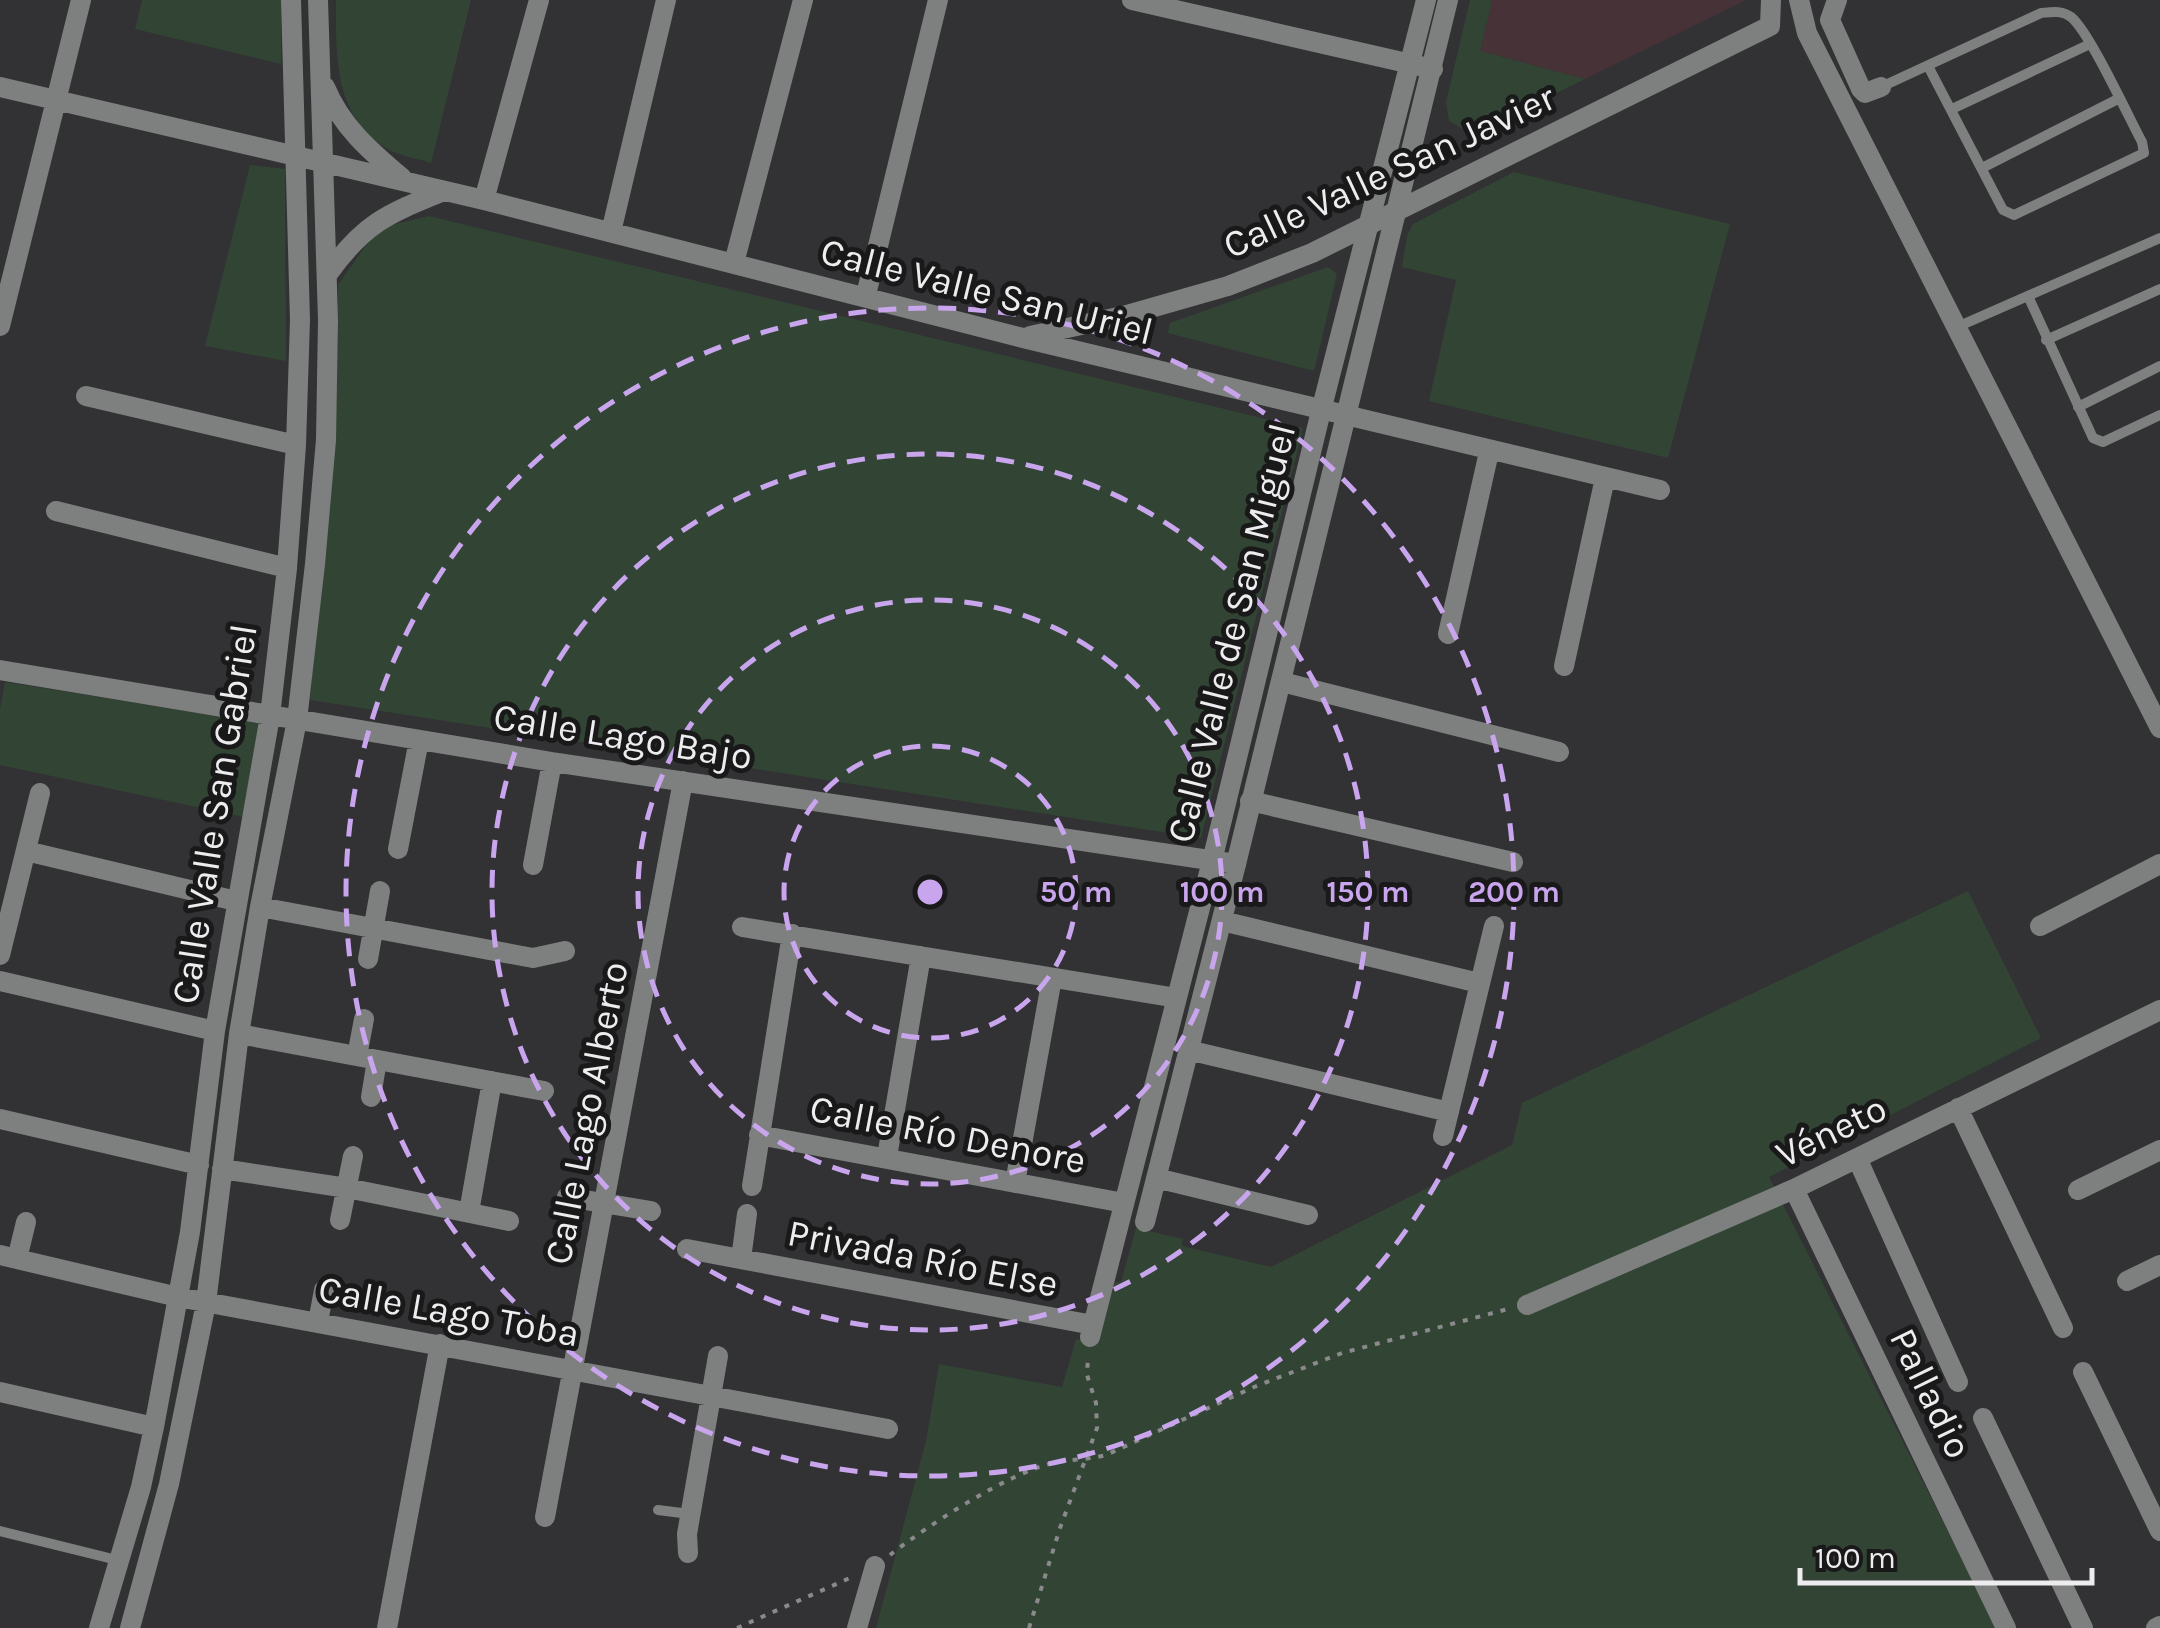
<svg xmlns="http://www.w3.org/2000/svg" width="2160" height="1628" viewBox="0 0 2160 1628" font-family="Karla,sans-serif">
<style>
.education{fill:#473337}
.green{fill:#324535}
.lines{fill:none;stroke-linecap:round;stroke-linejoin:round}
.path{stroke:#8a898b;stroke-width:4;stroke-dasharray:5 8;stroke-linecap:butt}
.service{stroke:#7e807f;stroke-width:10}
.minor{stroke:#7e807f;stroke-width:20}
.tertiary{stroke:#7e807f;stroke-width:20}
.ring{fill:none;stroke:#c9a5ee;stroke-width:5;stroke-dasharray:18 12}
.labels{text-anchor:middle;stroke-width:10;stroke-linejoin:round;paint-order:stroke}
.street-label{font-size:38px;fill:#edecee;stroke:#19191a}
.centre{fill:#c9a5ee;stroke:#19191a;stroke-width:5}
.ring-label{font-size:30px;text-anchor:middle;font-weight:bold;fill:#c9a5ee;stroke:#19191a;stroke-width:10;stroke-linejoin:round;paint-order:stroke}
</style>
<rect width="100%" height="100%" fill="#323134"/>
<path class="education" d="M1492,0h254l-161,79 -105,-28z"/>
<path class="green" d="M142,0h139v64l-146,-35z
M336,0h135l-40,163c-14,-5 -33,-7 -45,-15 -53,-33 -50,-94 -50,-148z
M1470,0h22l-12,51 105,28 -101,50h-21l-14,-8 -3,-19z
M250,165l35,4 1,192 -81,-15z
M1514,172l216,52 -62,234 -239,-57 27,-121 -54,-13 5,-31 6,-12z
M429,216l874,212 -102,410 -891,-138 28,-360v-55l40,-57z
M1328,267l9,7 -23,97 -146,-38 2,-10z
M5,682l254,41 -16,94 -243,-52v-56z
M1968,891l73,147 -272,139 228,451h-1121l50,-187 13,-77 123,23 14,-48 20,4 19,-61h6l15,-54 47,11 -1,7 89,21 241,-122 10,-42z"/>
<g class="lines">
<path class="path" d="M890,1555c37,-29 118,-82 163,-92 18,-4 35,-3 53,-8l148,-68 88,-34 166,-44
M737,1628l115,-51
M1029,1628l31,-100 37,-100 -1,-25 -9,-28 1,-18"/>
<path class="service" d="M1881,87l160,-74c11,-1 21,-3 30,4 18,14 57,99 71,125l2,11 -130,62 -11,-5 -75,-144
M1952,109l138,-65
M1982,168l136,-69
M2028,296l65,142 10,4 57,-27
M1957,327l203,-89
M2046,340l114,-51
M2078,407l82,-41
M658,1510l32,4
M0,1531l121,30"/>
<path class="minor" d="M1132,0l301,69
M1799,0l8,33 353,695
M1837,0l-7,20 31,69 4,4 16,-6
M0,87l484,113 539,138 637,152
M325,87c16,39 45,64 77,91
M484,200l55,-200
M611,232l55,-232
M734,263l69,-263
M327,275c37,-52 60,-61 117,-84
M866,295l72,-295
M0,326l81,-326
M1030,336l93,-20 105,-30 84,-33 458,-227 1,-26
M86,396l210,49
M56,511l231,57
M1448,634l41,-182
M1564,666l41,-188
M0,670l552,92 684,102 -91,358
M1282,682l277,70
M1250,801l263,61
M398,849l21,-109
M26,851l210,50
M533,865l19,-103
M260,907l273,51 32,-7
M1222,921l257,62
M2040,926l120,-62
M742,927l435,71
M0,955l40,-162
M368,959l12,-68
M0,981l215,50
M239,1034l305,57
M1188,1050l261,62
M357,1056l7,-37
M371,1097l6,-37
M1958,1108l105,220
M0,1119l199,46
M759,1135l365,68
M1443,1136l51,-210
M887,1157l34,-201
M1857,1158l101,224
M222,1169l125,19 162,33
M1156,1178l152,37
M1015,1183l37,-205
M752,1186l40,-252
M1794,1189l212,439
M2078,1190l82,-40
M567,1197l84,14
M469,1212l23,-131
M340,1220l13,-64
M687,1249l406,76
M0,1255l178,42 710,132
M17,1259l9,-37
M741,1259l6,-45
M2127,1281l33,-16
M1527,1305l267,-116 366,-179
M318,1322l6,-32
M1090,1337l122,-476
M2083,1372l77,159
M0,1392l154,35
M1983,1418l100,210
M545,1517l138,-736
M688,1553l-1,-19 31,-178
M99,1628l42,-141 13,-60 36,-195 25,-201 55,-315 17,-148 9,-123 4,-125 -9,-320
M130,1628l39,-144 37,-181 33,-269 21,-127 37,-187 18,-156 11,-124 2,-120 -10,-320
M387,1628l53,-284
M857,1628l18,-62
M2156,1628l4,-2"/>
<path class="tertiary" d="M1212,861l109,-450 105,-411
M1236,864l212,-864"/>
</g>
<g class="ring">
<circle cx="930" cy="892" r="146"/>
<circle cx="930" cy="892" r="292"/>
<circle cx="930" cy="892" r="438"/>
<circle cx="930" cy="892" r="584"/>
</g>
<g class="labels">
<g class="street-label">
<text transform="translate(1389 171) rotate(-25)" y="13">Calle Valle San Javier</text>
<text transform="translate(987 291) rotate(14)" y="13">Calle Valle San Uriel</text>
<text transform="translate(1231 633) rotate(-76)" y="13">Calle Valle de San Miguel</text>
<text transform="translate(623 736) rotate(9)" y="13">Calle Lago Bajo</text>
<text transform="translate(214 814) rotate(-81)" y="13">Calle Valle San Gabriel</text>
<text transform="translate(586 1113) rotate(-79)" y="13">Calle Lago Alberto</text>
<text transform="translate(1831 1131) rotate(-26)" y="13">Véneto</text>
<text transform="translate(948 1134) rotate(11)" y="13">Calle Río Denore</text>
<text transform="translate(923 1258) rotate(11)" y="13">Privada Río Else</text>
<text transform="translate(449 1311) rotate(10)" y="13">Calle Lago Toba</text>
<text transform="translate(1931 1393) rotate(64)" y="13">Palladio</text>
</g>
</g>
<circle cx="930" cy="892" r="15" class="centre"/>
<g class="ring-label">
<text x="1076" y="902">50 m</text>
<text x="1222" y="902">100 m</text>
<text x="1368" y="902">150 m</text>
<text x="1514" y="902">200 m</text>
</g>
<path d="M1800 1568v15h292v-15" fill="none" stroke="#edecee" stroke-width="5"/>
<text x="1815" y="1568" font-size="30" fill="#edecee" stroke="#19191a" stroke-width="8" paint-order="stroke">100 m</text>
</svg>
